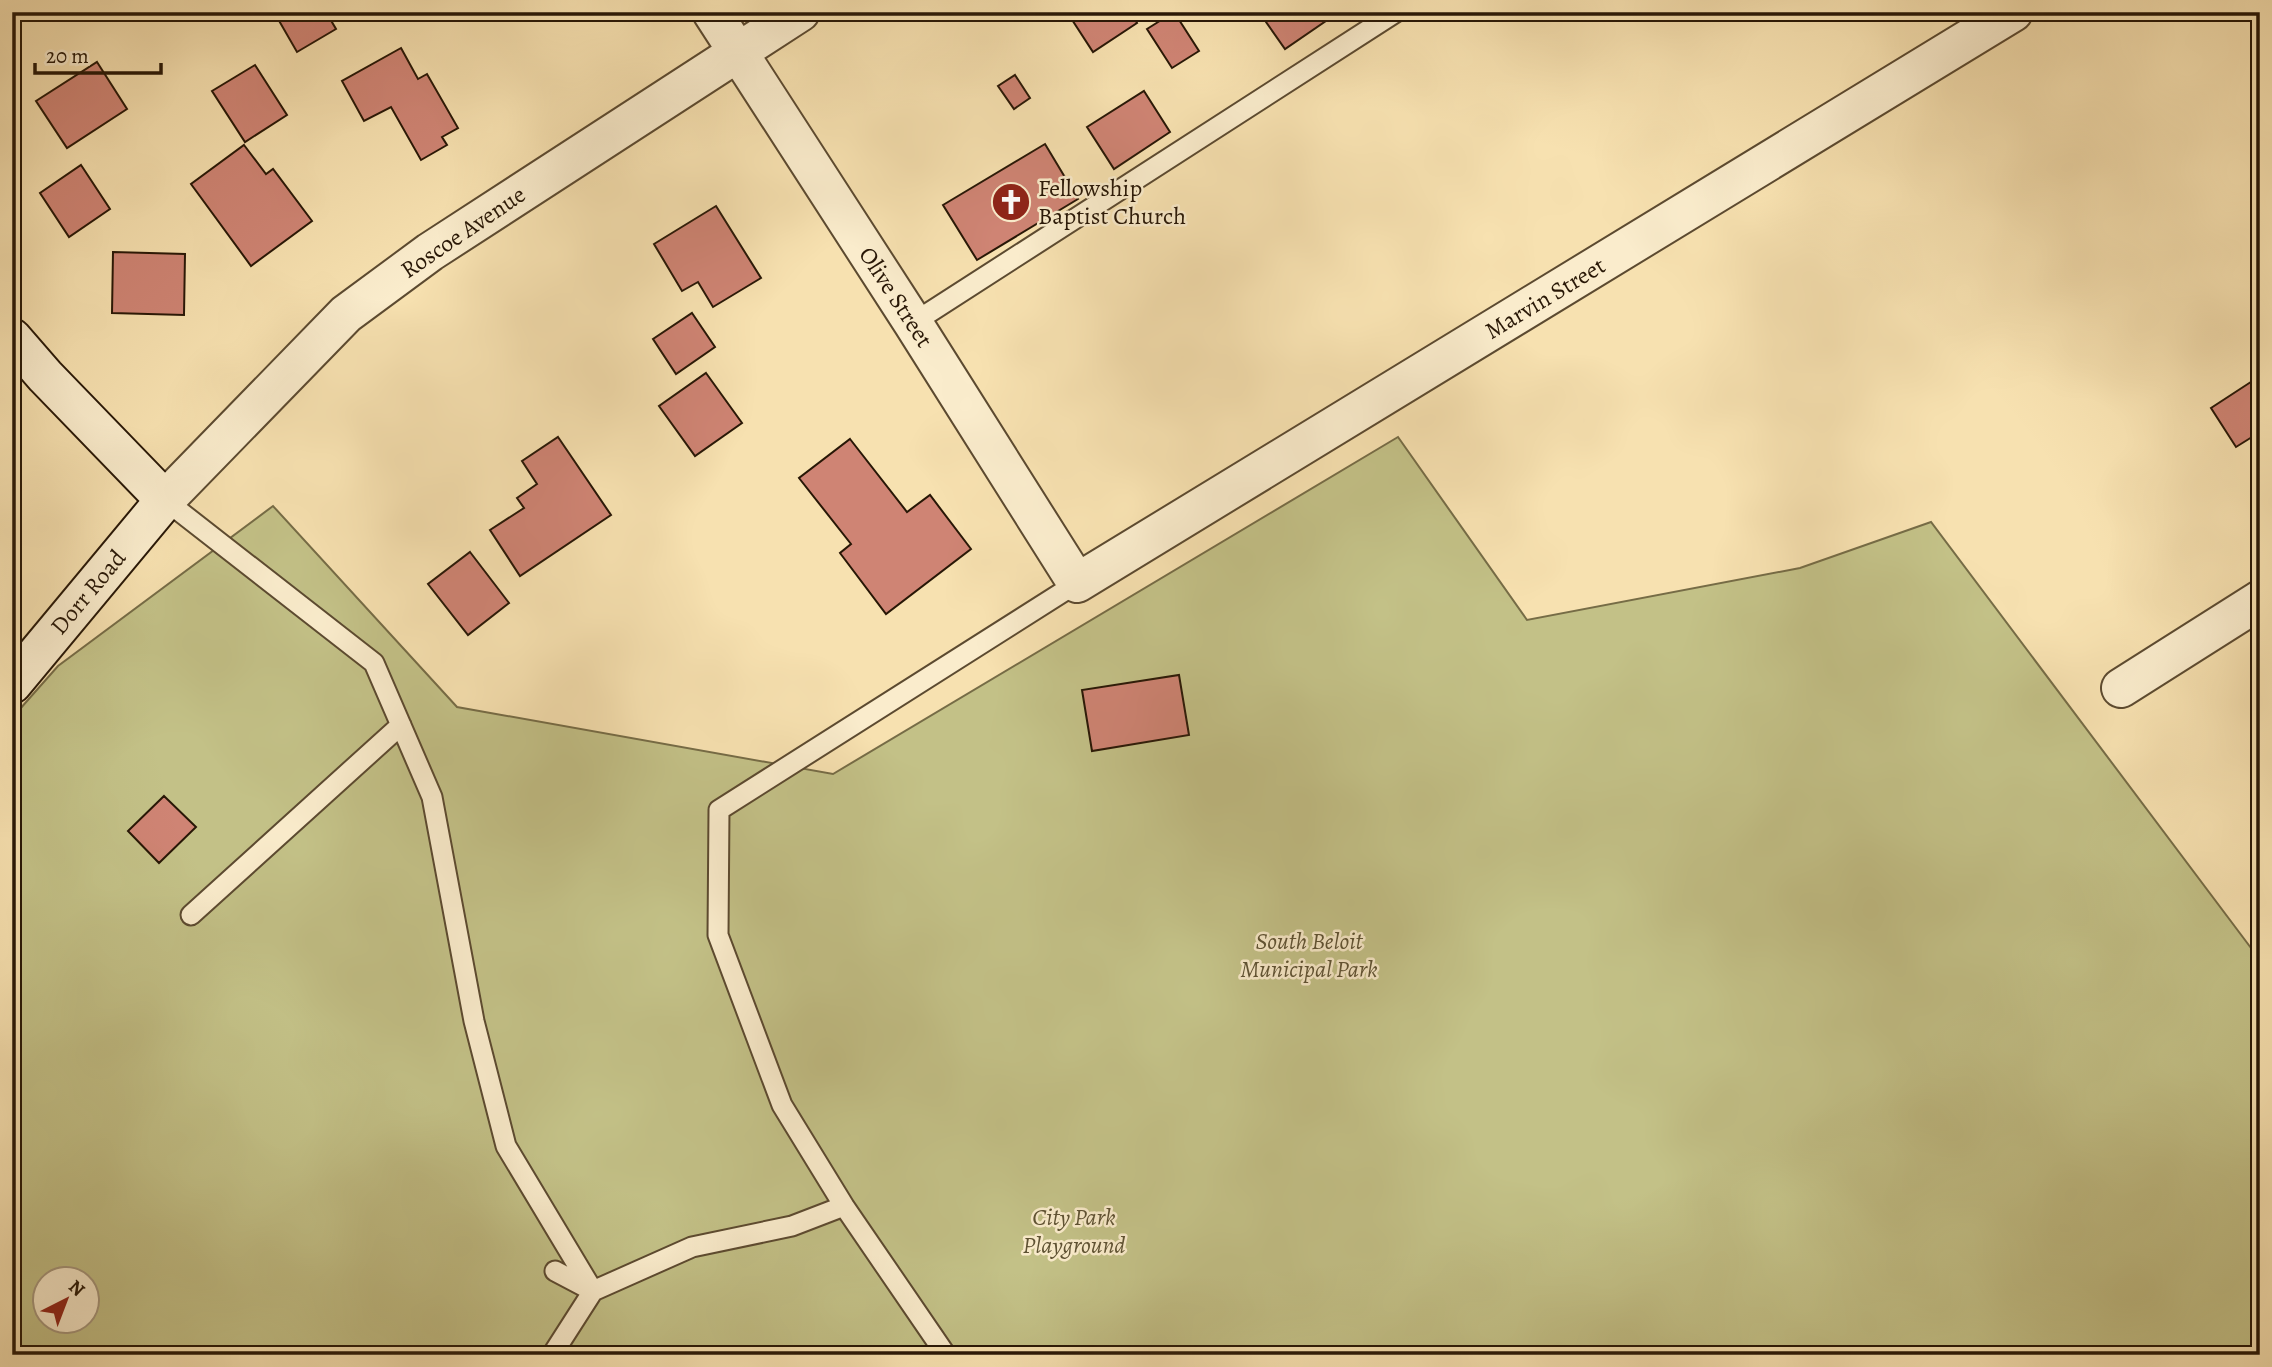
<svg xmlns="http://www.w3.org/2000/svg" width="2272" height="1367" viewBox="0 0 2272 1367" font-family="Alegreya,serif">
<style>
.green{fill:#c3c187;stroke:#766c46;stroke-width:2;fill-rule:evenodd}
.building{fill:#cf8474;stroke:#281706;stroke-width:2}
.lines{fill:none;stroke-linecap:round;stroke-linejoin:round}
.lane-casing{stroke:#5c4a30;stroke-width:23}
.street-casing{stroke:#5c4a30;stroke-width:42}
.secondary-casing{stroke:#281706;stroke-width:42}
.lane{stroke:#faeccc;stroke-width:19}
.street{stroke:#faeccc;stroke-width:38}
.secondary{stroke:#faeccc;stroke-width:38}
.labels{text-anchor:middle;stroke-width:5;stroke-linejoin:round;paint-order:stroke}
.poi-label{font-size:24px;fill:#281706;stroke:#faeccc;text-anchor:start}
.street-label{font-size:24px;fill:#281706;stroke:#faeccc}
.park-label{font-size:24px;font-style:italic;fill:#5e5233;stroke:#faeccc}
</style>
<rect width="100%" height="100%" fill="#f7e1b0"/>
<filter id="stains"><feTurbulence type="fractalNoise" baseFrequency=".00286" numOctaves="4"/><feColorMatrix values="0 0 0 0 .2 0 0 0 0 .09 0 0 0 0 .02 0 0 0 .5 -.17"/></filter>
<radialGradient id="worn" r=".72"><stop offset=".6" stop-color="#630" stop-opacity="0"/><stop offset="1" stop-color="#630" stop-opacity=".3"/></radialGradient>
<path class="green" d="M1398,437l129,183 273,-52 131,-46 329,438v395h-2248v-637l46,-52 215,-160 184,201 376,67zM46,1280h42v42h-42z"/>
<path class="building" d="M274,12h52l10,17 -39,23z
M1067,12h63l7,11 -44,29z
M1174,12l25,39 -27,17 -25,-39z
M1259,12h80l-54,37z
M401,48l17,31 9,-5 31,54 -16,9 5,8 -26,15 -30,-53 -27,14 -22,-40z
M97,62l30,47 -60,39 -31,-47z
M255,65l32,50 -42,27 -33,-51z
M1015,75l15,23 -16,11 -16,-23z
M1144,91l26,41 -56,37 -27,-42z
M1045,144l33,55 -101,61 -34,-55z
M244,145l22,29 7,-5 39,52 -61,45 -60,-82z
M81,165l29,44 -41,28 -29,-44z
M716,206l45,72 -48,29 -15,-25 -16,9 -28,-47z
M113,252l72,2 -1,61 -72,-2z
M692,313l23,34 -39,27 -23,-35z
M706,373l36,50 -47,33 -36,-50z
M2260,376v56l-24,15 -25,-39z
M558,437l53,78 -91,61 -30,-46 34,-22 -7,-10 20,-14 -15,-23z
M850,439l57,73 23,-17 41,54 -85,65 -46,-61 11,-9 -52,-66z
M470,552l39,51 -41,32 -40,-51z
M1179,675l10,60 -97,16 -10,-61z
M164,796l32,31 -37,36 -31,-32z"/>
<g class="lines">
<g class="lane-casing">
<path id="lane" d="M913,323l483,-311
M165,500l209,163 58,134 42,224 32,125 87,145 -41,64
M191,915l210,-190
M555,1271l38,20 99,-44 100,-21 52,-20
M946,1355l-102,-149 -62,-101 -64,-170 1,-125 358,-227"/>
</g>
<g class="street-casing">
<path id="street" d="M712,12l201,311 164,260 936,-571
M165,500l181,-186 84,-62 370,-240
M2121,688l139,-88"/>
</g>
<g class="secondary-casing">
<path id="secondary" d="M12,338l33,38 120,124 -153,184"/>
</g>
<use href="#lane" class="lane"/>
<use href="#street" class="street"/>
<use href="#secondary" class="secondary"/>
</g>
<defs>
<g id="church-disc" transform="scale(2.0125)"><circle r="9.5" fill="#8f2418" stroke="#faeccc"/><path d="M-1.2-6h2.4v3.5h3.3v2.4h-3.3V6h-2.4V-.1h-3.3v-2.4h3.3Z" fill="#fff"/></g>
</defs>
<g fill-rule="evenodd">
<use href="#church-disc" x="1011" y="202"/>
</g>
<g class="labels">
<g class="poi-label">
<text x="1038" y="196">Fellowship<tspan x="1038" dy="28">Baptist Church</tspan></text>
</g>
<g class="street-label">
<text transform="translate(463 232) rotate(-34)" y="8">Roscoe Avenue</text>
<text transform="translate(896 297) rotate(57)" y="8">Olive Street</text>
<text transform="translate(1545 298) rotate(-31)" y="8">Marvin Street</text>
<text transform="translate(88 592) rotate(-50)" y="8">Dorr Road</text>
</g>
<g class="park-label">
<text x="1309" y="949">South Beloit<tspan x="1309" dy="28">Municipal Park</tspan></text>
<text x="1074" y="1225">City Park<tspan x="1074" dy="28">Playground</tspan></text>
</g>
</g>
<rect width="2272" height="1367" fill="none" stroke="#f7e1b0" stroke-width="42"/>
<rect x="14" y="14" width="2244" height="1339" fill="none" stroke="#281706" stroke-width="3.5"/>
<rect x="21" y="21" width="2230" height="1325" fill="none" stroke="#281706" stroke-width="2"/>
<g transform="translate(66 1300) rotate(42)"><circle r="33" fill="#faeccc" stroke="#a6977d" stroke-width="2"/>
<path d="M0-5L12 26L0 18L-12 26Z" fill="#8f2418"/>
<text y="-10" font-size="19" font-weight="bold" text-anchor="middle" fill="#281706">N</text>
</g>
<path d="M35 63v10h126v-10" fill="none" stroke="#281706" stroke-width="3.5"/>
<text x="46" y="63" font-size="21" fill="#281706" stroke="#faeccc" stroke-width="5" paint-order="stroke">20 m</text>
<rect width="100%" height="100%" filter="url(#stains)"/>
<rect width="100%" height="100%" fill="url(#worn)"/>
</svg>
